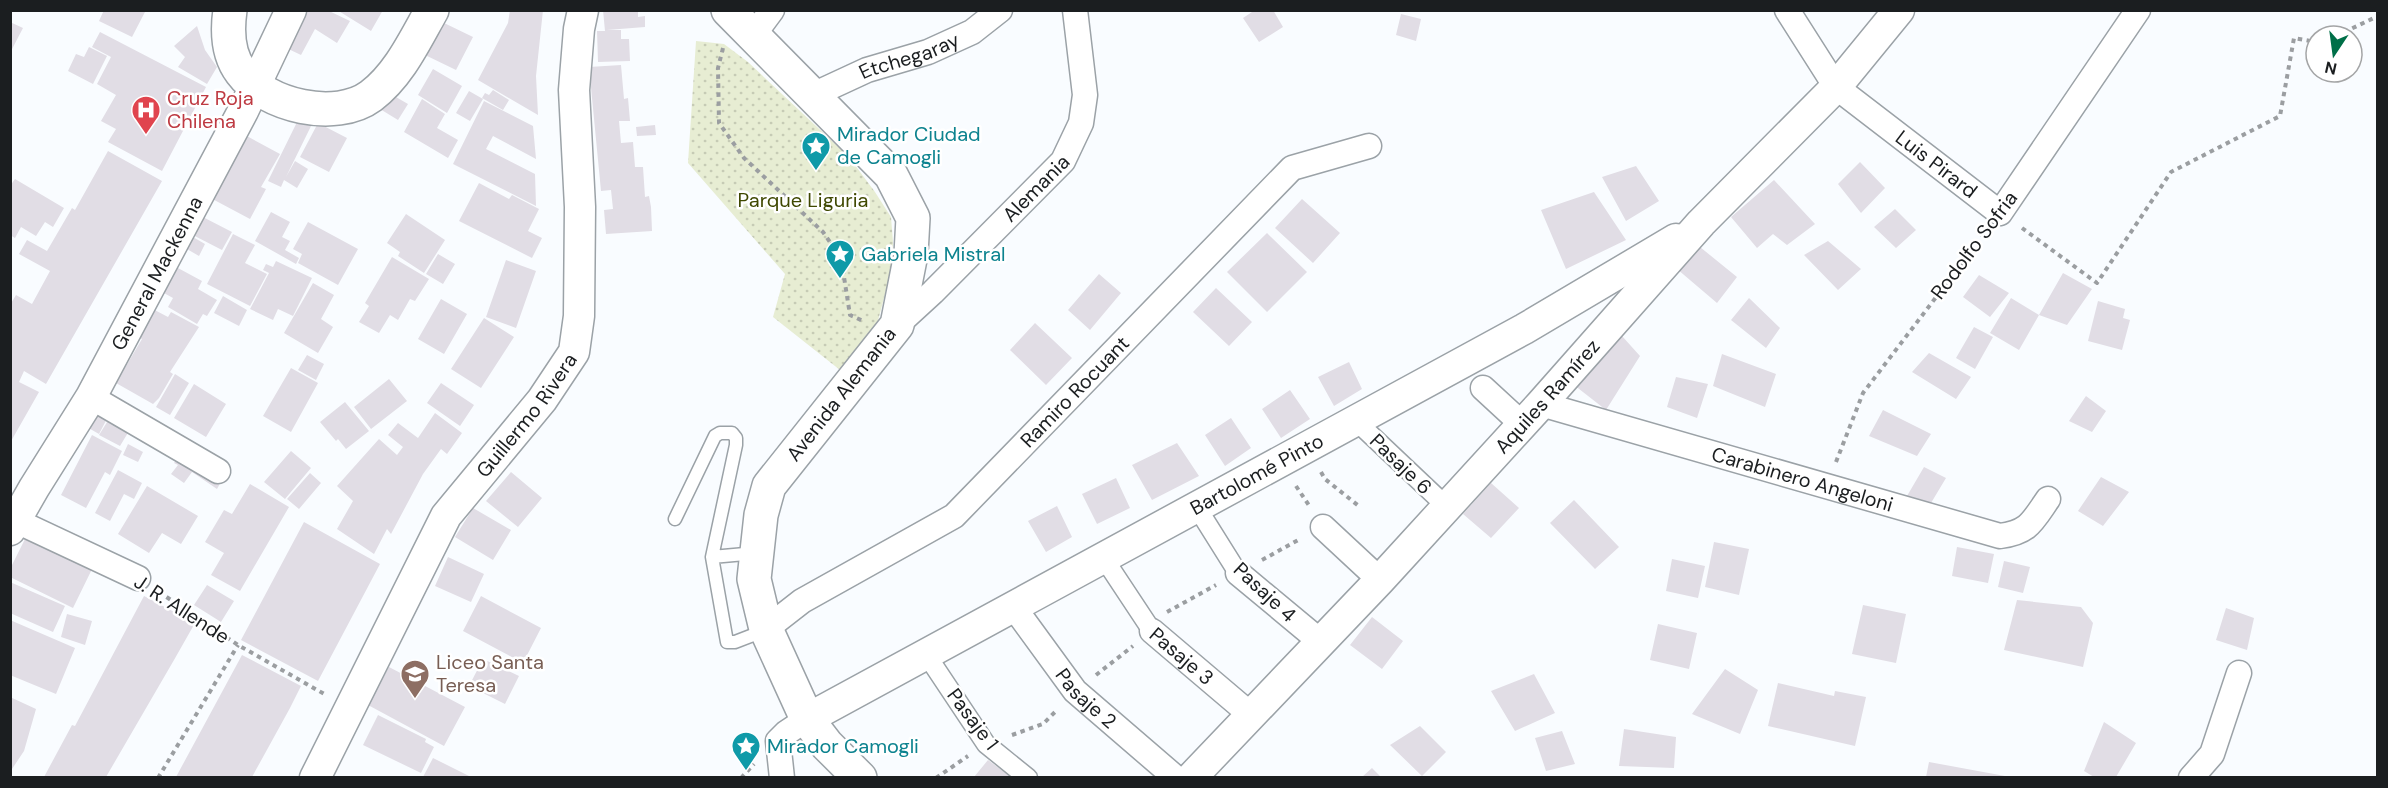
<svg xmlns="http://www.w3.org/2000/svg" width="2388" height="788" viewBox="0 0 2388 788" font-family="'DM Sans',sans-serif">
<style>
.park{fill:url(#park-dots)}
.building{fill:#e1dde5}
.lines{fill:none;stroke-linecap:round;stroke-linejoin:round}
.service-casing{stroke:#9ba2a7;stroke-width:15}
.pedestrian-casing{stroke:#9ba2a7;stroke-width:21}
.minor-casing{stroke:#9ba2a7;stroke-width:27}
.tertiary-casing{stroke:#9ba2a7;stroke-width:33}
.secondary-casing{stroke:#9ba2a7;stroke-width:36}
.path{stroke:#9b9ea1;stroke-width:4;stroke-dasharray:4.5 4.5;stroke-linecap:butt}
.service{stroke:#fff;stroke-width:12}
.pedestrian{stroke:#fff;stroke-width:18}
.minor{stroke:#fff;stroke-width:24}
.tertiary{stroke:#fff;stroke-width:30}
.secondary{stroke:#fff;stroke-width:33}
.labels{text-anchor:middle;stroke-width:5;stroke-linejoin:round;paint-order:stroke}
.street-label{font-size:20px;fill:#1b1e20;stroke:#fff}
.health-label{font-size:20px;fill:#be3a42;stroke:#fff;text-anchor:start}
.culture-label{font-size:20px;fill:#0d838f;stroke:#fff;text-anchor:start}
.park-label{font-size:20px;fill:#3f4801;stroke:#fff}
.education-label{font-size:20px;fill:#785e54;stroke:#fff;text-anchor:start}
</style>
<defs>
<pattern id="park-dots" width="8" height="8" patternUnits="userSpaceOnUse" patternTransform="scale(1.5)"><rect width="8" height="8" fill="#e7edd3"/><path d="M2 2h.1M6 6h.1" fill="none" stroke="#c6cbb5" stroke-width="1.8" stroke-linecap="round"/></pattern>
</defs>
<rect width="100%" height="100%" fill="#f9fcff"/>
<path class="park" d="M696,41l28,3 24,18 101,95 26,35 16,25 2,25 -1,26 -16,60 -36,42 -67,-53 12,-43 -97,-111z"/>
<path class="building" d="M104,10h42l-14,27 -33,-16z
M298,10h29l23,11 -13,22 -22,-14 -14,26 -21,-10z
M337,10h46l-12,21z
M510,10h33l-7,66 2,39 -60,-35 30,-57z
M603,10h35v7l7,-1v11l-38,3h14v9h8l1,22 -32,1 -1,-31h8z
M1255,10h18l10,17 -24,15 -16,-24z
M1401,14l20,5 -5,22 -20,-6z
M440,21l33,16 -17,33 -33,-16z
M10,22l13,6 -13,25z
M197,26l8,24 12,17 -10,17 -29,-17 7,-10 -11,-11z
M100,32l106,55 -44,84 -54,-29 8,-13 -15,-8 15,-26 -19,-11 14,-27 -19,-10z
M89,47l18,9 -14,28 -25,-13 8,-17 8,3z
M621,65l3,34 4,-1 2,23h-11l2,22 12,-1 2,25h8l2,30 4,-1 2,11 1,24 -46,3 -2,-24 9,-1 -2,-19 -10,1 -12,-124z
M433,69l29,17 -15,27 -29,-18z
M493,90l16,10 -6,10 -21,-12 3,-5 4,2z
M469,91l14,8 -13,22 -14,-8z
M389,93l19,11 -10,16 -18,-11z
M422,99l23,15 -8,14 21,12 -10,18 -44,-26z
M484,101l49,25 3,33 -43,-23 -7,13 49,25 1,32 -83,-42z
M300,116l13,6 -27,55 9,-16 13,8 -11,19 -13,-8 -3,7 -13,-6z
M318,123l29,15 -18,34 -29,-15z
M655,125l1,10 -19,1 -1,-9z
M245,135l35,19 -19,33 5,2 -16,30 -47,-25z
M108,151l54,30 -116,203 -22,-13 -5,11 20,10 -29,51v-138l6,-10 16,9 18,-33 -31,-17 8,-14 20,11 25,-43 3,2z
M1860,162l25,26 -24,25 -23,-29z
M1636,166l23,35 -33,20 -24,-44z
M15,179l49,29 -11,19 -8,-5 -9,14 -15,-9 -6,11 -5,-3v-49z
M1774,180l41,44 -28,21 -14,-11 -16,14 -26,-31z
M479,183l30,16 3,-4 27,14 -11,22 14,7 -10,20 -73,-37z
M1594,192l32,48 -60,29 -25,-59z
M1302,199l38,34 -27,30 -38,-35z
M1895,209l21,21 -20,18 -22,-21z
M271,212l19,10 -8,15 8,4 -5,9 14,8 -3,6 -41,-23z
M197,214l35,18 -10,18 -35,-18z
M406,214l39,26 -21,33 -26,-17 2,-4 -13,-9z
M308,222l50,27 -20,36 -40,-22 4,-9 -9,-5z
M186,233l19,11 -6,12 -19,-11z
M1267,233l40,39 -40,40 -40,-40z
M233,234l22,11 -10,18 22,11 -17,32 -43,-22z
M1828,241l33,28 -23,21 -34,-35z
M1700,247l37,30 -20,26 -40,-34z
M438,254l17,10 -12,20 -17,-10z
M392,257l37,22 -14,22 -5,-2 -12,21 -8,-5 -11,18 -20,-11 10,-16 -4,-3z
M506,260l30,11 -20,57 -30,-11z
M165,261l37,20 -4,8 19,11 -10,16 -4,-2 -6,10 -29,-17 5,-9 -20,-11z
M276,261l36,17 -19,38 -15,-7 -5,11 -23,-11 19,-36 -6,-3 3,-6 7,3z
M2063,273l29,16 -25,36 -28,-10z
M1099,274l22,19 -31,37 -22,-20z
M1979,275l30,18 -19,24 -27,-20z
M313,283l21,12 -13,24 12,8 -15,26 -34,-20z
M1216,288l36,34 -23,24 -36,-34z
M223,296l24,14 -8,16 -25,-13z
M1749,298l31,30 -14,20 -35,-28z
M2011,298l28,17 -20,35 -29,-17z
M441,299l26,15 -23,40 -26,-15z
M2098,301l27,8 -2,9 7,2 -8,30 -34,-9z
M147,306l21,11 3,-5 28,15 -29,45 3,2 -14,24 -6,6 -37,-21 26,-44 -11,-6z
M484,318l30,19 -33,51 -30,-19z
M1035,323l37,35 -26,27 -36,-35z
M1974,327l19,10 -18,32 -19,-11z
M1622,336l18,20 -34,54 -32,-25z
M1929,353l42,24 -15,22 -44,-27z
M1722,354l54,20 -11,33 -52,-21z
M307,355l17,9 -8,16 -18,-10z
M1349,362l13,27 -28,17 -16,-29z
M291,368l27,15 -27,49 -28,-16z
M175,374l14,9 -19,32 -14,-8z
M1676,377l32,7 -11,34 -30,-11z
M389,379l18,22 -36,28 -17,-22z
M441,383l33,22 -14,21 -33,-23z
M194,384l32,20 -20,33 -32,-19z
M1290,390l20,29 -29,19 -19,-29z
M2086,396l20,15 -14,21 -23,-11z
M345,402l24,29 -23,18 -8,-10 -2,2 -16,-19z
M98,404l13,7 -12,23 -14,-8z
M1883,410l48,24 -14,22 -48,-20z
M114,411l15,20 -9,15 -21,-11z
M435,413l27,20 -15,21 -6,-5 -18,25 -32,60 -4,-5 -13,25 -37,-25 16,-28 -16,-15 42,-47 18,16 6,-8 -15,-12 10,-12 20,15z
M1231,418l20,30 -26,18 -20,-31z
M92,435l30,16 -12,24 -5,-3 -19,36 -25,-13z
M1177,443l22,33 -47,24 -20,-35z
M128,444l15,8 -5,10 -15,-7z
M291,451l20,17 -26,31 -21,-17z
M182,453l40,27 -5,9 -25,-17 -8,11 -13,-9 7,-9 -4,-2z
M1924,467l22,11 -18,30 -21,-12z
M118,470l24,13 -8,16 -10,-5 -14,27 -15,-8z
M511,472l31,26 -24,29 -32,-26z
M310,473l11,10 -22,26 -12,-10z
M2101,477l28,15 -26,34 -25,-15z
M1116,478l14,30 -33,16 -15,-30z
M1491,483l28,25 -28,30 -28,-24z
M250,484l39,23 -49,84 -29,-16 13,-22 -19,-11 19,-32 8,4z
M147,486l51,30 -17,28 -19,-11 -13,20 -31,-19z
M1574,500l45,47 -24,22 -45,-46z
M1057,506l15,31 -26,15 -18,-31z
M473,508l38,22 -18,30 -38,-23z
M304,522l76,42 -62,117 -77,-41z
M28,533l66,32 -21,43 -63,-31v-8z
M1714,542l35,7 -10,46 -34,-8z
M1957,547l37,7 -6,29 -36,-7z
M448,557l36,17 -13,28 -36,-16z
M1672,559l33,7 -7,32 -32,-7z
M2004,561l26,6 -7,26 -25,-6z
M10,582l55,24 -12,26 -43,-19z
M207,585l27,16 -13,21 -27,-17z
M144,596l51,27 -21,37 -68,117h-62l28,-52 3,1z
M481,596l60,32 -18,35 -60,-32z
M2017,600l64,7 12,16 -10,44 -79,-17z
M1863,605l43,9 -10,49 -44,-9z
M2226,608l28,10 -7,32 -31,-10z
M67,614l25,7 -7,24 -24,-8z
M1372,617l31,24 -21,28 -32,-24z
M10,620l65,28 -19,46 -46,-19z
M1658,624l39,9 -8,36 -39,-9z
M242,655l59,31 -11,22 -38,69h-76z
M483,659l36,17 -14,28 -36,-18z
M389,667l76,40 -21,39 -76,-41z
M1725,669l33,21 -18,44 -48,-20z
M1534,674l21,39 -40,18 -24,-40z
M1778,683l56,13 1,-5 31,6 -11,49 -87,-20z
M10,697l26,12 -12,42 -14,21z
M378,715l48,24 -1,3 9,5 -13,26 -58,-28z
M2104,722l32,21 -20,34h-22l-10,-6z
M1420,726l26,26 -24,24 -32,-31z
M1624,729l52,8 -2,31 -55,-2z
M1562,731l13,33 -29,7 -11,-33z
M433,758l38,19h-48z
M988,760l23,17h-37z
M1929,762l76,14v1h-79z
M1372,768l9,9h-19z"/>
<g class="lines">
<g class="service-casing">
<path id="service" d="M675,519l40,-83 5,-3h12l4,5v7l-24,112
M756,553l-44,4 15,85h8l31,-12"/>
</g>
<g class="pedestrian-casing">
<path id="pedestrian" d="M1355,420l92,87
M1196,506l42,67
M1103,557l49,74
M926,654l60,90 42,34"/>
</g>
<g class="minor-casing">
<g id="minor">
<path id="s1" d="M1787,10l49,77 164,126 138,-203"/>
<path d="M752,37l20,-27"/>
<path id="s2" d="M813,95l54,-25 61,-18 44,-20 28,-22"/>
<path id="s3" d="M897,325l36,-33 130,-131 18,-38 4,-28 -10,-85"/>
<path d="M1483,388l39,36"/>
<path d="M91,397l127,74"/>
<path id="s4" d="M1541,404l459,132c29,-4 32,-14 48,-37"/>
<path d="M10,518l128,60"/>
<path d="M1323,527l57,53"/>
<path d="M1238,573l83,69"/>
<path id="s5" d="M1013,606l62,85 101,87"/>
<path id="s6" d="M766,629l36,-28 152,-85 338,-348 77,-22"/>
<path id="s7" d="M1152,631l99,84"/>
<path d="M782,778l-4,-37 8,-8 21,-14"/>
<path d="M2191,778l21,-24 27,-81"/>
</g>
</g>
<g class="tertiary-casing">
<g id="tertiary">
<path id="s8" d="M10,530l24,-42 57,-91 152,-286 48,-101"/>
<path id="s9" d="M807,719l717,-390 152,-90"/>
<path id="s10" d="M315,778l131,-262 96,-116 32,-48 5,-36 1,-109 -6,-117 5,-61 4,-19"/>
<path id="s11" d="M1191,778l189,-198 161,-176 160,-181 135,-136 63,-77"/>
</g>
</g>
<g class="secondary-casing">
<path id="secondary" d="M230,10c-3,21 -2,45 11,62 25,34 95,50 130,24 28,-21 44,-56 61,-86
M728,10l163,165 22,43 -2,36 -14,71 -128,161 -8,29 -7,64 12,50 41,90 20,26 33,33"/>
</g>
<path class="path" d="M2336,36l42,-20
M723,48l-5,20 1,55 25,35 79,74 18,26 9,57 13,6
M2022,228l75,55 74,-111 109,-56 14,-78 22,4
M1836,462l27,-69 122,-160
M1321,472l4,7 35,28
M1296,486l14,21
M1262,560l38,-21
M159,592l79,53 88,50
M1167,612l49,-27
M1096,675l37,-29
M1012,735l31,-11 14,-14
M158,778l80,-133
M741,778l13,-14
M936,778l32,-22"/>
<use href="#service" class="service"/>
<use href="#pedestrian" class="pedestrian"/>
<use href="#minor" class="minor"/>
<use href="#tertiary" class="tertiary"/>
<use href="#secondary" class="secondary"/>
</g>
<defs>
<g id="hospital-pin" transform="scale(1.5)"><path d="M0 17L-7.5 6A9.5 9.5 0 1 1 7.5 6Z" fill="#e0444e" stroke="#fff"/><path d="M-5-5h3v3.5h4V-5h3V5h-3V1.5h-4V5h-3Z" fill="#fff"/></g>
<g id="sight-pin" transform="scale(1.5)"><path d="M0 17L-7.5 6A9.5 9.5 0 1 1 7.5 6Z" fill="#0f9aa8" stroke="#fff"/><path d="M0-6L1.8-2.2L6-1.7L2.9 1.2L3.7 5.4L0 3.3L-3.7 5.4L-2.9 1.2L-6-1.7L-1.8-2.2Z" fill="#fff"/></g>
<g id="school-pin" transform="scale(1.5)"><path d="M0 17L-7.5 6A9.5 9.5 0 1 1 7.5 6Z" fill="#8d6e63" stroke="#fff"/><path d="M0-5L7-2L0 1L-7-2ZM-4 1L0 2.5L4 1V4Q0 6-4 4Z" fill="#fff"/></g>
</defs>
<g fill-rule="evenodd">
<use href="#hospital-pin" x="146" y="110"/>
<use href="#sight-pin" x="816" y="146"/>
<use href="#sight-pin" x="840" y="254"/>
<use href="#school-pin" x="415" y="674"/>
<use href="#sight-pin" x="746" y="746"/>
</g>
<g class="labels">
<g class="street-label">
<text dy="7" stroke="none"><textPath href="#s2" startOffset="104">Etchegaray</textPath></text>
<text dy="7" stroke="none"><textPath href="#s1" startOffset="218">Luis Pirard</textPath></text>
<text dy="7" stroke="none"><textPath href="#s3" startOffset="195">Alemania</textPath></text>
<text transform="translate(1974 245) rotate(-53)" y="7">Rodolfo Sofria</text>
<text dy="7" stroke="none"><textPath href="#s8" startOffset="296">General Mackenna</textPath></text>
<text dy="7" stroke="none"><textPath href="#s6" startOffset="393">Ramiro Rocuant</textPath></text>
<text transform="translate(841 394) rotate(-52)" y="7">Avenida Alemania</text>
<text dy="7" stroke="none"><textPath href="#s11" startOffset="522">Aquiles Ramírez</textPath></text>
<text dy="7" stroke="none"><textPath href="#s10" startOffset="422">Guillermo Rivera</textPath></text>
<text transform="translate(1401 464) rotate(44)" y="7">Pasaje 6</text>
<text dy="7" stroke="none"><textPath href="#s9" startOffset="512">Bartolomé Pinto</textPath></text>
<text dy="7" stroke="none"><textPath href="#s4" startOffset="272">Carabinero Angeloni</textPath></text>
<text transform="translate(1265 592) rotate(43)" y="7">Pasaje 4</text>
<text transform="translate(182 609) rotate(33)" y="7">J. R. Allende</text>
<text dy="7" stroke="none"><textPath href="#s7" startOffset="39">Pasaje 3</textPath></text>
<text dy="7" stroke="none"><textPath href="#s5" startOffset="118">Pasaje 2</textPath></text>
<text transform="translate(973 719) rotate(53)" y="7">Pasaje 1</text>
</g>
<g class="health-label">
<text x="167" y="105">Cruz Roja<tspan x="167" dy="23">Chilena</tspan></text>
</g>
<g class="culture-label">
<text x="837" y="141">Mirador Ciudad<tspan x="837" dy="23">de Camogli</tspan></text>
<text x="861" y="261">Gabriela Mistral</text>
<text x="767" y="753">Mirador Camogli</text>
</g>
<g class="park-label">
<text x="803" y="207">Parque Liguria</text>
</g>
<g class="education-label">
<text x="436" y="669">Liceo Santa<tspan x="436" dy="23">Teresa</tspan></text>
</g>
</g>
<rect width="2388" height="788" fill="none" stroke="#1b1e20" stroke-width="24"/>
<g transform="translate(2334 54) rotate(193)"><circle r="28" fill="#ffffff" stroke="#a4a5a6" stroke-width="1.5"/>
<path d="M0-4.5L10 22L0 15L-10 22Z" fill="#006f48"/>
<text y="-9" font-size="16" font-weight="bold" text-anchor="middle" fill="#1b1e20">N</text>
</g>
</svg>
